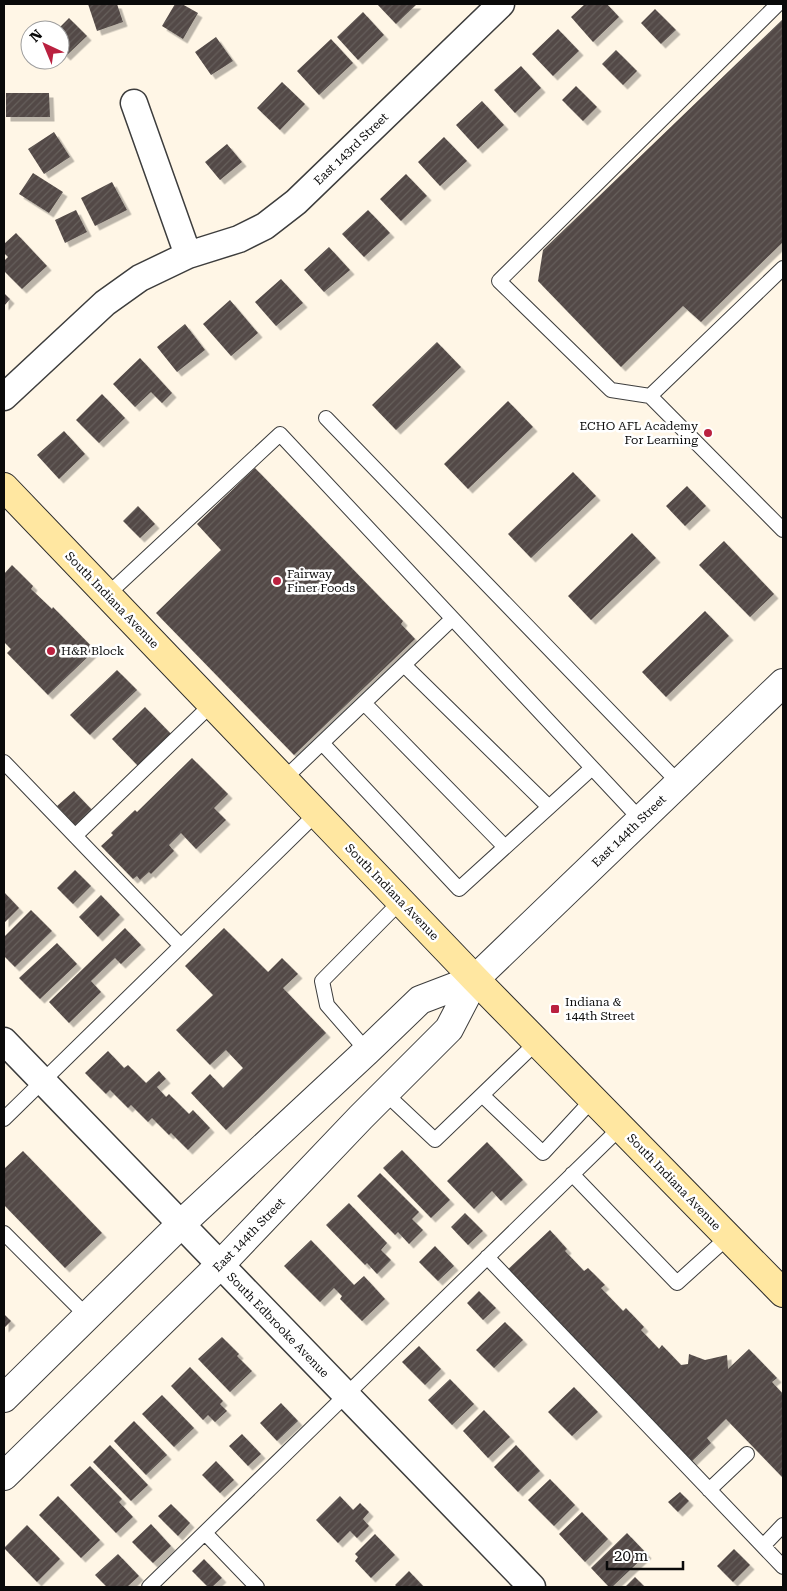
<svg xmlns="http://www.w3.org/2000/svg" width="787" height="1591" viewBox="0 0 787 1591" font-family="'Roboto Serif',serif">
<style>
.building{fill:url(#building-hatch);filter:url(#shadow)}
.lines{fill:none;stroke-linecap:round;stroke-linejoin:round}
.service-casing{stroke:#3d3d3d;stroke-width:16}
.minor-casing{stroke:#3d3d3d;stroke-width:29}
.tertiary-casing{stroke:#3d3d3d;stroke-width:30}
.secondary-casing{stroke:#2c2c2c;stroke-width:30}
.service{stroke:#fff;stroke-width:14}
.minor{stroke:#fff;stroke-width:26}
.tertiary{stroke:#fff;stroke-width:28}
.secondary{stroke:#ffe7a1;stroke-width:28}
.poi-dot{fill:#ba213f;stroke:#fff;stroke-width:2}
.labels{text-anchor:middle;stroke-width:5;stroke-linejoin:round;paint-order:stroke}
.street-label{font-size:12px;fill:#0a0a0a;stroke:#fff}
.poi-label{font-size:12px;fill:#0a0a0a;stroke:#fff;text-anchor:start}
</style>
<defs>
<pattern id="building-hatch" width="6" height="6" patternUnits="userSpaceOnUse" patternTransform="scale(1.25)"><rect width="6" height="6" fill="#524946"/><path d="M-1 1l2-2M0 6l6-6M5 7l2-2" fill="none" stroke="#665f5c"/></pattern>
<filter id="shadow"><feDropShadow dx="4.5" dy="4.5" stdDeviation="0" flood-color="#0004"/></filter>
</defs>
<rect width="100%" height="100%" fill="#fff6e6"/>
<path class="building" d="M88,4h29l6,18 -26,9z
M175,4h7l16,9 -15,26 -21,-13z
M377,4h40l-21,20z
M585,4h22l12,13 -26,25 -22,-25z
M655,9l21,21 -15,14 -20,-21z
M363,12l21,23 -26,25 -21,-23z
M69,18l18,18 -21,20 -6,-6v-20h-3z
M783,19v223l-82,80 -18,-16 -62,61 -83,-86 5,-31z
M558,29l21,22 -26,25 -21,-22z
M216,37l17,24 -22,14 -16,-23z
M331,39l22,24 -34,32 -22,-24z
M616,50l21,21 -14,14 -21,-21z
M521,66l20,22 -26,25 -21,-23z
M282,82l23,22 -25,26 -23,-22z
M576,86l21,21 -14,14 -21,-21z
M6,93h43l1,24h-44z
M482,101l22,24 -26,24 -22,-24z
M54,132l16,25 -26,17 -16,-25z
M444,137l23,24 -27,25 -22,-24z
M227,144l15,18 -22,18 -15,-18z
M33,173l30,19 -14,21 -30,-19z
M406,174l21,22 -26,25 -21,-22z
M112,182l15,28 -32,16 -14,-28z
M76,210l11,22 -22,11 -10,-23z
M368,210l22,23 -26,24 -22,-23z
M16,233l31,33 -25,23 -18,-18v-10l4,-4 -4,-4v-9z
M329,247l21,23 -26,22 -20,-22z
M281,279l22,24 -27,23 -21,-24z
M4,293l6,6 -6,7z
M230,300l28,33 -27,23 -28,-32z
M185,324l20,26 -28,22 -20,-25z
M437,342l24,25 -65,63 -24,-25z
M140,358l32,35 -10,10 -11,-11 -16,15 -22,-23z
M102,394l23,24 -26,25 -23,-23z
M508,401l25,26 -65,62 -24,-25z
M64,431l21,23 -26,25 -22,-24z
M255,468l148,153 -2,3 14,15 -121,116 -138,-142 65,-63 -24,-26z
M573,472l23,24 -65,62 -23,-24z
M687,486l19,20 -21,20 -19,-20z
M138,506l17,18 -15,14 -17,-17z
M632,533l24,25 -65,62 -23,-24z
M724,541l50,53 -24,23 -51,-52z
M12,565l21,21 -2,3 21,20 1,-2 42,43 -47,45 -41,-42 4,-4 -7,-7v-68z
M705,611l24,25 -63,61 -24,-25z
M117,670l20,20 -47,45 -20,-20z
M145,707l27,28 -33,32 -27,-28z
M192,758l36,36 -14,14 12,12 -30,29 -15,-16 -12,12 5,6 -23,23 -2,-2 -9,8 -3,-4 -4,3 -32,-33 12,-11 -2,-2 24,-23 2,2z
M74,791l18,19 -16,16 -19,-20z
M75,870l16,16 -18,18 -16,-16z
M4,892l15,16 -15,15z
M101,895l19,20 -22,22 -19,-20z
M31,910l21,21 -37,36 -11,-11v-19z
M125,928l16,17 -20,19 -6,-6 -24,23 10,11 -32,31 -20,-21z
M224,928l44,44 14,-14 16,16 -15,14 43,45 -100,97 -35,-37 19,-19 13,14 20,-20 -17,-18 -16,15 -34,-35 37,-35 -28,-29z
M57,943l20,21 -37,35 -21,-21z
M108,1051l16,17 4,-3 18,18 13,-12 7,8 -9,8 9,10 3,-3 20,20 4,-4 17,18 -22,22 -17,-17 -2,2 -17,-17 -4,4 -17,-17 -3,3 -18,-18 -4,4 -21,-21z
M487,1142l36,38 -22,21 -9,-10 -18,18 -27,-28z
M402,1150l48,50 -19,18 -48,-50z
M23,1151l79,82 -37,35 -61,-63v-36z
M380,1173l39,39 -7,7 11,11 -14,14 -11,-12 -3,3 -38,-39z
M349,1203l38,40 -6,7 10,10 -14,14 -10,-11 -2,2 -39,-40z
M465,1213l18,18 -15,14 -17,-18z
M550,1230l17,19 -2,2 19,20 4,-3 17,17 -4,3 22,23 3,-3 18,19 -3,3 18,19 3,-4 19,20 7,-1 1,-10 16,6 22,-5 1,14 21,-20 28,29 -5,4 11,12v84l-57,-59 -19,19 4,5 -22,21 -185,-191z
M311,1240l43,45 10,-9 21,23 -23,22 -22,-22 2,-3 -8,-8 -14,14 -36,-36z
M435,1246l19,20 -16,15 -19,-19z
M479,1291l17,17 -13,12 -16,-17z
M4,1314l7,7 -7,7z
M505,1322l18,18 -29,28 -18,-18z
M222,1337l17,17 -2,2 15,15 -22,21 -32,-33z
M419,1346l22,23 -16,16 -23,-23z
M190,1367l33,34 -3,3 7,7 -12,11 -7,-7 -5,5 -32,-34z
M450,1379l24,25 -22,21 -24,-25z
M574,1387l24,25 -26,24 -24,-24z
M162,1395l32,33 -20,19 -32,-33z
M281,1403l17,18 -21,20 -17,-18z
M484,1410l26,27 -22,21 -25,-27z
M134,1421l33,34 -21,20 -32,-34z
M242,1434l19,20 -13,12 -19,-20z
M110,1445l38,40 -17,16 -38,-39z
M516,1445l24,26 -22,21 -24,-25z
M216,1461l18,19 -14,13 -18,-18z
M90,1466l32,33 -3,3 14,15 -17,16 -46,-48z
M550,1479l25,26 -21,21 -26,-26z
M680,1492l9,9 -11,11 -10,-10z
M58,1496l42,44 -19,18 -42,-43z
M340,1496l13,14 7,-7 9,9 -6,7 6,7 -12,12 -7,-7 -12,12 -22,-23z
M171,1504l19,19 -12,13 -20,-20z
M582,1512l26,27 -23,23 -26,-28z
M151,1524l20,22 -18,17 -21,-21z
M27,1525l33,34 -23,23 -33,-34z
M627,1533l20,21 -35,33h-3l-18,-19z
M375,1534l20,21 -24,23 -16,-17 3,-4 -3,-3z
M734,1549l16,16 -17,17 -16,-16z
M118,1554l21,22 -12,11h-20l-12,-12z
M204,1559l18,19 -10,9h-4l-16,-16z
M409,1571l15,16h-27l-2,-2z
M635,1577l10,10h-20z"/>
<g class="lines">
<g class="service-casing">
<path id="service" d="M783,268l-133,128 133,134
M650,396l-39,-6 -112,-109 279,-277
M326,418l353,365
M107,595l173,-161 361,386
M404,665l145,142
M364,703l141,144
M322,743l137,146 133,-121
M4,762l177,184
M284,779l168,-160
M75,836l137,-132
M367,1051l-40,-46 -5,-24 79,-80
M385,1093l50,47 102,-98
M482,1095l61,58 50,-54
M4,1119l313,-306
M572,1174l105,109 51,-46
M4,1233l83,83
M487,1257l296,310
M709,1490l38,-36
M205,1533l52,54
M763,1546l20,-21
M149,1587l472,-460"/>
</g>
<g class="minor-casing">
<path id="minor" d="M134,103l54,152
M4,397l101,-94 35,-25 48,-23 51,-16 26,-13 31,-24 205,-198
M4,1041l528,546"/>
</g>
<g class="tertiary-casing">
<path id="tertiary" d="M4,1398l177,-174 186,-173 53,-51 55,-21
M4,1476l216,-211 141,-148 88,-88 26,-50 308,-296"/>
</g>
<g class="secondary-casing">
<path id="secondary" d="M4,487l471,492 308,314"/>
</g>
<use href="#service" class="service"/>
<use href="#minor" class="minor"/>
<use href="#tertiary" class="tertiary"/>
<use href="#secondary" class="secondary"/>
</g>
<g class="poi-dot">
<circle cx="708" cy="433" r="5"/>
<circle cx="277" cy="581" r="5"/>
<circle cx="51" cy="651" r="5"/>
<rect x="550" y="1004" width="10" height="10" rx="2.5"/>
</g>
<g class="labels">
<g class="street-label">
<text transform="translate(351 149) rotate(-44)" y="4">East 143rd Street</text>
<text transform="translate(112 600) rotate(46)" y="4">South Indiana Avenue</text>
<text transform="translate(629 831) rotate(-44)" y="4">East 144th Street</text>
<text transform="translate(392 892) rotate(46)" y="4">South Indiana Avenue</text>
<text transform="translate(674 1182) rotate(46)" y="4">South Indiana Avenue</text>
<text transform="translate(249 1235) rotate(-46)" y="4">East 144th Street</text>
<text transform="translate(278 1325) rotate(46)" y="4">South Edbrooke Avenue</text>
</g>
<g class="poi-label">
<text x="698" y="430" text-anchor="end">ECHO AFL Academy<tspan x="698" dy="14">For Learning</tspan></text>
<text x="287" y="578">Fairway<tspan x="287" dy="14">Finer Foods</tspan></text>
<text x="61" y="655">H&amp;R Block</text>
<text x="565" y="1006">Indiana &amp;<tspan x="565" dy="14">144th Street</tspan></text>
</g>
</g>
<rect width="787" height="1591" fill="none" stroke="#0a0a0a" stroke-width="10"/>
<g transform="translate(45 45) rotate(316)"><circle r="24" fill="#ffffff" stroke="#9d9d9d"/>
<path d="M0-4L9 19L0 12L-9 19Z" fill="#ba213f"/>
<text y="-8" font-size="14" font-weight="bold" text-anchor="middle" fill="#0a0a0a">N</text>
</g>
<path d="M607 1561v8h76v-8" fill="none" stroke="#0a0a0a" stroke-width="2.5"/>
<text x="614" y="1561" font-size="15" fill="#0a0a0a" stroke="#ffffff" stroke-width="4" paint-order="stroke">20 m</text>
</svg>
